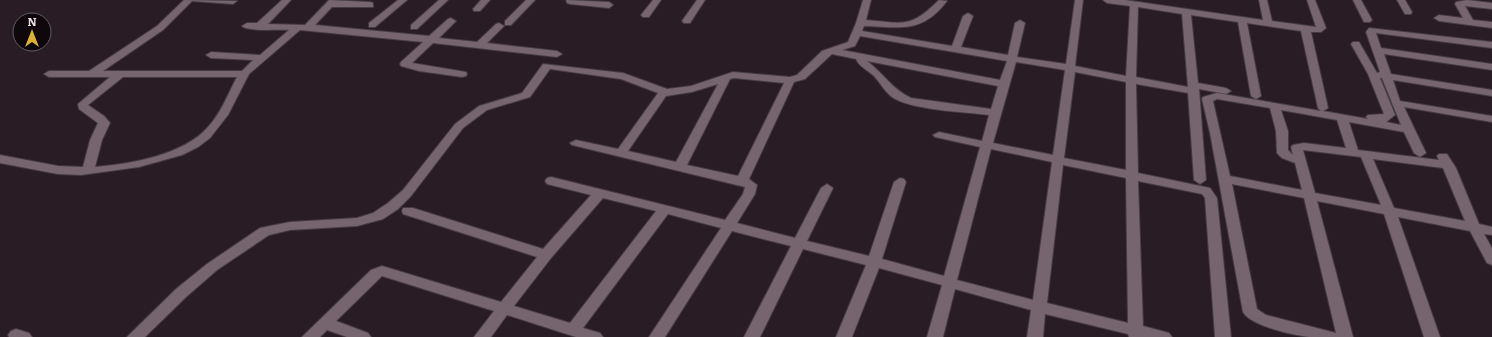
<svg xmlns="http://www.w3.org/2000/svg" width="1492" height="337" viewBox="0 0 1492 337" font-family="Literata,serif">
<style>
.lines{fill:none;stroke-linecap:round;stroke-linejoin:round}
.street-casing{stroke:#463b41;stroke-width:2}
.street{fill:#76656e;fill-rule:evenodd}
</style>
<rect width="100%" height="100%" fill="#2a1c24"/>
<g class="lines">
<g class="street-casing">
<path id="street" d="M184,0l53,1 -4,3 -41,-3 -29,29 -60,41h139l11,-11 -42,-2 -5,-3 5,-3 49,3 29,-25c-9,-1 -41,2 -47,-4l5,-3h10l25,-23h9l-23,24 37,1 24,-25 41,2 3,1v4h-41l-17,18 114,11 19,-17 3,-1 5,3 -17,17 38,4 19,-18 3,-1 5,3 -17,17 70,8 5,3 -5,3 -124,-14 -21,20 54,9 1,2 -1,2 -4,1 -43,-6 -18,-5 -1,-2 1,-2 22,-20 -123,-12 -51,44 -21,41 -18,23 -12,9 -16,8 -43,12 -58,8 -23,-1 -58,-11v-8l58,11 25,1 7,-27 8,-17 -19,-14 -1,-5 32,-27h-61l-5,-3 5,-3h40l68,-45zM123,77h114c-9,17 -16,36 -29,50 -24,28 -78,37 -113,40l7,-27 8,-17 -6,-7 -16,-11z
M398,0h9l-32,27h-6v-4z
M439,0h9l-31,29h-6v-4z
M481,0h9l-10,11h-6l-1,-2z
M526,0h9l-24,25h-6v-4z
M566,0l43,2 4,3 -4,3 -39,-4 -3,-1z
M653,0h8l-12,17h-6l-2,-2z
M697,0h8l-15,23h-6l-2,-2z
M863,0h8l-5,20c38,3 44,9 73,-20l8,1c-25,33 -46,26 -83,25l-2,5 90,15 11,-30 5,-3 5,3 -12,31 47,8 7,-32 5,-3 5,3 -8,34 49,7 9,-64h8l-8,66 51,10 4,-70 -23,-3 -4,-3h22l138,20 -4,-20h8l5,21 44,6 -9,-27h8l11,28 -5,4h-10l17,76 -5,3 45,8 -2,-2 2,-2 16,-1 -16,-40 -17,-30 2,-2h6l18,31 3,-1 -14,-40 3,-4 123,14v6l-116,-15 5,15 111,16v6l-108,-16 7,20 101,16v6l-99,-16 7,21 92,15v6l-88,-15 22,46 -6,4 -6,-4 -10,-21 -55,-10 9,28 81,10 -2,-4 2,-2h8l9,14 23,56 13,3v8l-8,-1 8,14v17l-5,-2 -17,-32 -72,-14 42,120h-16l-40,-123 -67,-13 36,136c-15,0 -30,0 -44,0 -16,-2 -58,-11 -66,-25l-33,-179 -8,-34 1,-2 14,-4 104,18 -3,-3 -17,-77 -54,-8 14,73 -5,3 -5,-3 -13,-74 -47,-7 7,68 28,5 5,3 -5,3 -27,-5 7,91 -6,4 -6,-4 -6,-87 -52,-9 2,89 72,15 7,10 14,139h-16l-10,-139 -3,-4 -64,-13 5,145 26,7 3,4h-43l-1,-3 -83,-20 -2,23h-16l4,-27 -76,-21 -12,48h-16l15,-52 -63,-17 -27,69h-16l30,-72 -63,-16 -43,88h-16l47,-91 -59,-15 -67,106h-16l72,-109 -53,-14 -85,114 17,5 3,4h-27l-69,-22 -16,22h-17l20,-26 -112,-35 -46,45 32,12 3,4h-24l-20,-7 -7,7h-18l69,-67 11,-4 119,36 36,-45 -134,-43 -1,-3 1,-3h10l130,41 48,-54 -44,-11 -2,-3 2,-3 4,-1 174,43 18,-26 2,-7 -173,-42 -2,-2 6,-3 42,9 40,-56 -37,-14 -71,-10 -20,28 -43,13 -24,18 -52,68 -13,13 -15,10 -26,7 -67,4 -21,5 -52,35 -31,27 -41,40h-18l49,-48 31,-25 53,-36 30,-6 67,-4 16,-5 15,-10 15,-13 52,-66 24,-18 43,-13 21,-29 80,9 44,16 24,-3 42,-14 57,5 7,-2 25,-24 26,-9 8,-19zM1138,7l44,7 6,73 -52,-10zM860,36l147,25 -7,19 -158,-30 13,-4zM832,54l24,5c3,8 12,11 18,17 6,6 10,15 18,21 18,13 73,15 97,18l-7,26 -43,-9 -6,3 2,2 45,10 -36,129 -62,-17 24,-77 -2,-3 -4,-1 -6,4 -25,74 -62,-15 26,-53 -6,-4 -6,4 -26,50 -58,-15 18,-29 2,-9 -8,-6 45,-97 11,-3zM867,61l131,25 -7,23 -80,-11c-18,-8 -28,-25 -44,-37zM1016,62l49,8 -12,85 -60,-12zM1075,72l51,10v88l-62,-12zM734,78l50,5 -46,93 -51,-11 43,-86zM1380,78h2l19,47 -15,-3 9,-7zM718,84l-42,78 -48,-11 38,-55 26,-4zM1217,99l53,9 6,23 1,22 5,5 13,5 7,27 -72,-14 -17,-75zM1281,110l56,10 9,28 -42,-5 -11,2 -2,2 2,8 -5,-5v-19zM991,149l61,13 -19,138 -76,-20zM1303,150l58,7 20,48 -66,-12zM1373,159l70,9 22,53 -71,-13zM1063,165l63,13 2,145 -81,-20zM1232,184l72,14 32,135 -70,-18 -9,-6zM603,198l53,13 -86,112 -56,-17 37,-48z
M1353,0h8l11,20 -2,2h-6z
M1397,0h8l7,12 -1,2h-6z
M1467,0l25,3v6l-27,-3 8,14 19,2v6l-53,-7 -5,-3 5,-3 24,3 -8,-14 1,-2z
M16,329l13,4 3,4h-23l-1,-2 3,-4z"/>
</g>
<use href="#street" class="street"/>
</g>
<g transform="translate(32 32)"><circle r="19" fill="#0e080c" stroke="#665f64"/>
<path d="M0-3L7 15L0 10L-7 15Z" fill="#dcb233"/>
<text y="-6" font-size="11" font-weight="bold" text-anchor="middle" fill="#ebe2e7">N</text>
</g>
</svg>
